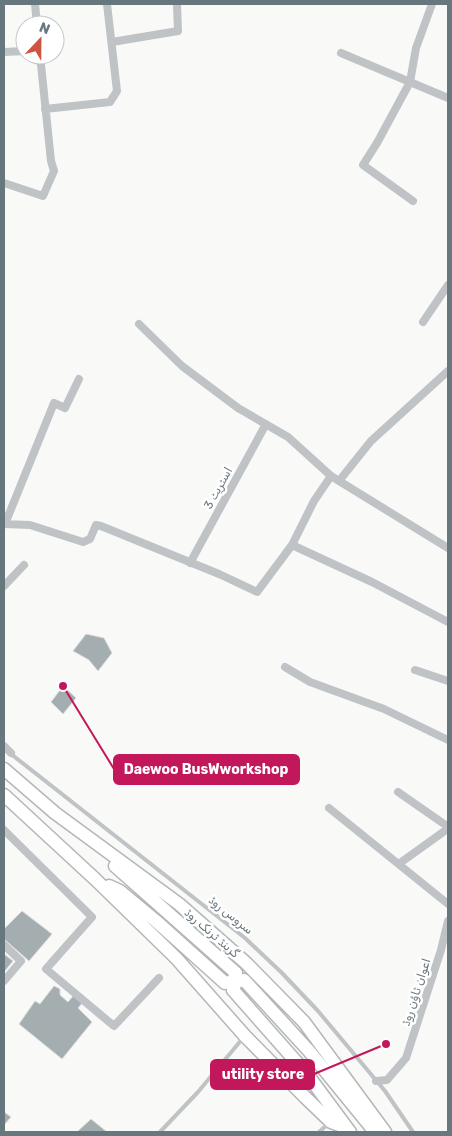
<svg xmlns="http://www.w3.org/2000/svg" width="452" height="1136" viewBox="0 0 452 1136" font-family="Rubik,'Noto Naskh Arabic',sans-serif">
<style>
.building{fill:#a4aeb1;stroke:#dbdbd9}
.lines{fill:none;stroke-linecap:round;stroke-linejoin:round}
.trunk-casing{stroke:#b3b7b9;stroke-width:15}
.service{stroke:#bfc3c6;stroke-width:4}
.minor{stroke:#bfc3c6;stroke-width:8}
.trunk{stroke:#fff;stroke-width:12}
.labels{text-anchor:middle;stroke-width:5;stroke-linejoin:round;paint-order:stroke}
.street-label{font-size:12px;fill:#67777e;stroke:#fff}
.leader{fill:none;stroke:#c2185b;stroke-width:2}
.callout-dot{fill:#c2185b;stroke:#fff;stroke-width:2}
.callout{fill:#c2185b;stroke:#c2185b;stroke-width:2}
.callout-label{font-size:14px;text-anchor:middle;font-weight:bold;fill:#fff}
</style>
<rect width="100%" height="100%" fill="#f9f9f7"/>
<path class="building" d="M86,634l18,4 8,15 -14,18 -9,-11 -16,-9z
M63,686l13,12 -13,16 -12,-12z
M22,911l30,23 -23,27 -25,-22v-12l1,1z
M4,954l9,7 -9,11z
M54,986l6,3v6l8,7 6,-7 9,7 -5,6 14,14 -30,37 -43,-35 16,-23 5,3z
M4,1112l7,5 -7,8z
M91,1119l16,13h-30z"/>
<g class="lines">
<g class="trunk-casing">
<path id="trunk" d="M4,769l51,44 124,91 67,59 58,59 81,110
M4,795l91,84 82,80 68,77 60,61 26,25 16,6 3,4
M109,886l11,5 36,30 69,62 8,-2 3,-8 -121,-107
M347,1128l-40,-54 -74,-84 3,-8 8,-2 65,71 66,81"/>
</g>
<path class="service" d="M11,754l234,184 37,35 36,38 67,80 28,41
M160,1132l38,-40 45,-54
M319,1132l10,-9"/>
<path class="minor" d="M35,4l2,21
M112,42l66,-11 -1,-27
M4,52l21,-1
M341,53l107,45
M45,109l65,-7 7,-11 -10,-87
M4,183l39,13 11,-25 -3,-10 -11,-106
M413,201l-50,-36 14,-22 33,-61 6,-34 16,-44
M423,322l25,-37
M139,324l43,42 56,42 50,29 43,39 117,72
M339,481l32,-40 77,-70
M4,524l26,1 53,17 7,-3 6,-14 5,1 118,48 38,18 35,-47 80,37 76,40
M5,524l49,-121 11,5 14,-29
M292,545l22,-44 17,-25
M190,563l76,-139
M4,586l20,-21
M285,667l25,15 74,27 64,31
M415,670l33,11
M4,746l7,7
M398,792l49,34 -1,4 -46,33
M329,808l119,96
M4,830l88,87 -46,52 68,57 45,-48
M4,945l17,16 -17,20
M376,1081l11,-1 19,-22 35,-108 7,-29"/>
<use href="#trunk" class="trunk"/>
</g>
<g class="labels">
<g class="street-label">
<text transform="translate(218 488) rotate(-61)" y="4">اسٹریٹ 3</text>
<text transform="translate(231 915) rotate(39)" y="4">سروس روڈ</text>
<text transform="translate(212 933) rotate(41)" y="4">گرینڈ ٹرنک روڈ</text>
<text transform="translate(416 992) rotate(-72)" y="4">اعوان ٹاؤن روڈ</text>
</g>
</g>
<path class="leader" d="M63 686L114 769M386 1044L314 1074"/>
<g class="callout-dot">
<circle cx="63" cy="686" r="5"/>
<circle cx="386" cy="1044" r="5"/>
</g>
<g class="callout">
<rect x="114" y="755" width="185" height="29" rx="5"/>
<rect x="211" y="1060" width="103" height="29" rx="5"/>
</g>
<g class="callout-label">
<text x="206" y="774">Daewoo BusWworkshop</text>
<text x="263" y="1079">utility store</text>
</g>
<rect width="452" height="1136" fill="none" stroke="#67777e" stroke-width="10"/>
<g transform="translate(40 40) rotate(22)"><circle r="24" fill="#ffffff" stroke="#c2c9cb"/>
<path d="M0-4L9 19L0 12L-9 19Z" fill="#ce5442"/>
<text y="-8" font-size="14" font-weight="bold" text-anchor="middle" fill="#67777e">N</text>
</g>
</svg>
